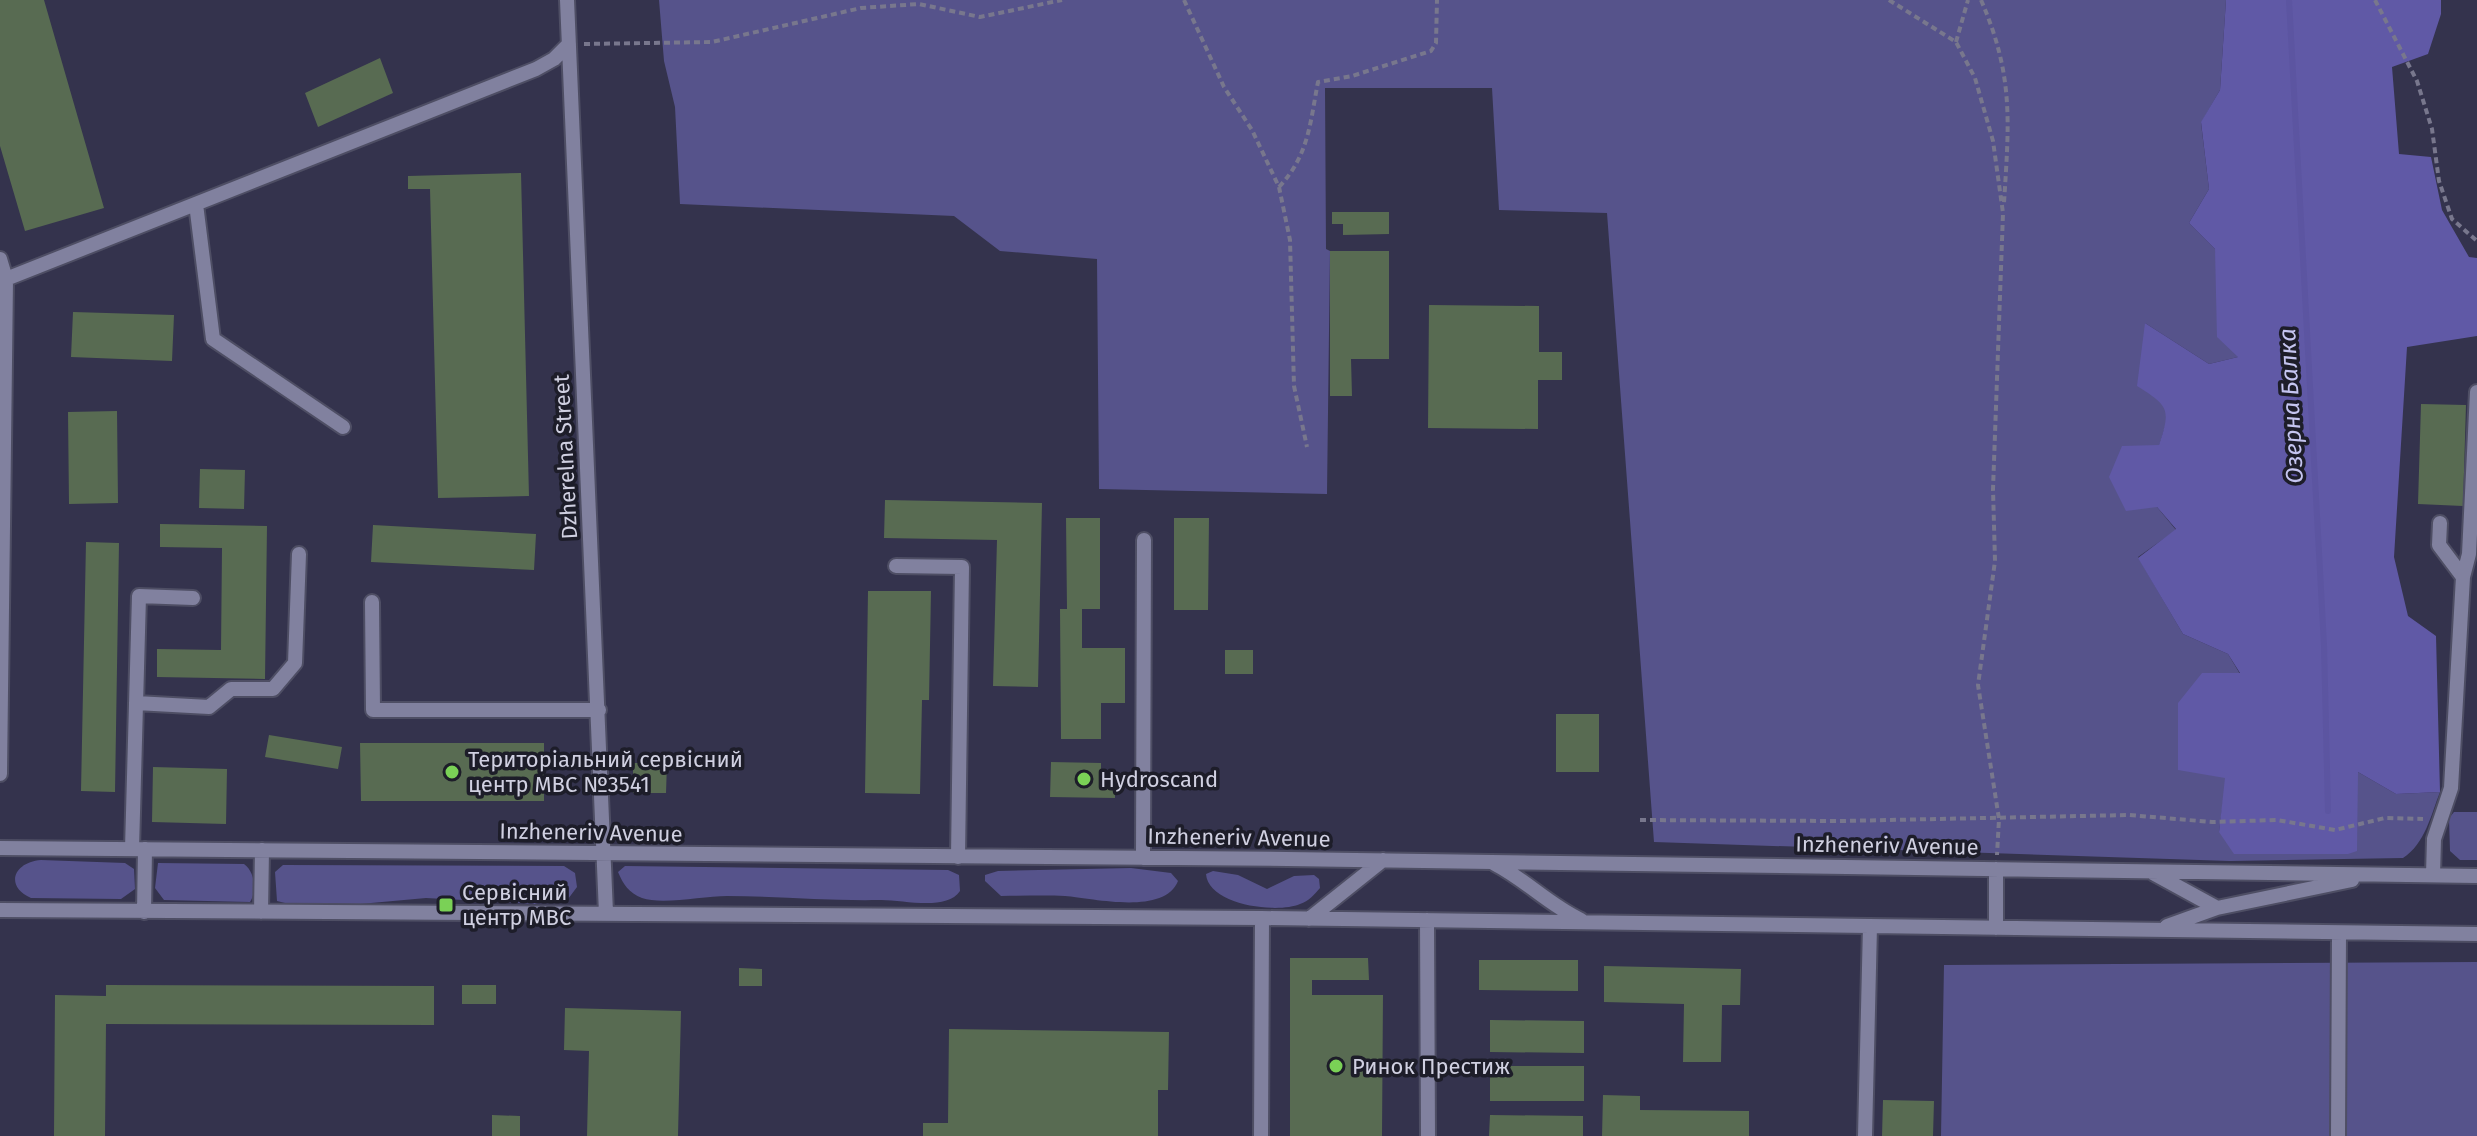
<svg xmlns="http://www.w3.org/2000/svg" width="2477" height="1136" viewBox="0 0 2477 1136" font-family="'Fira Sans',sans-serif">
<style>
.green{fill:#56538b}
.forest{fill:#6059a6}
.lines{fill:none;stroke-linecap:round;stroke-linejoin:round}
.stream{stroke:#5c55a1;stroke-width:6}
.building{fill:#586b52}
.minor-casing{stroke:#4e4e64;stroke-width:18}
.path{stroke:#78778d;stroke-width:4;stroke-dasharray:6 4;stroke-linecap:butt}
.minor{stroke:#81819f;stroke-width:14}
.poi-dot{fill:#7ad156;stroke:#1d1d29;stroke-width:3}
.labels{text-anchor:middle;stroke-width:7;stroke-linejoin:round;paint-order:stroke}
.street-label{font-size:22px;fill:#d0d0e1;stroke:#1d1d29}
.poi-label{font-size:22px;fill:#d0d0e1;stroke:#1d1d29;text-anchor:start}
.water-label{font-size:24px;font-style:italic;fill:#c5c5f0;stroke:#1d1d29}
</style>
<rect width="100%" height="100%" fill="#34334d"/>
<path class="green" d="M659,0h1567l-6,90 -19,33 8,66 -20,34 26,26 23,108 -29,7 -64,-41 23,94 -9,29 -2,61 19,23 -38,27 45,77 45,20 12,20 -21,158 139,-60 38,22 44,-2c-9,23 -15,52 -37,66l-173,3 -576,-19 -47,-629 -108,-3 -7,-122h-167l1,161 4,2 -3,243 -228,-5 -2,-230 -97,-8 -46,-35 -274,-12 -5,-97 -11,-46z
M2454,812h23v48h-17l-10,-9 -1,-33z
M41,860l84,3 9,6 1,20 -14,10 -90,-1c-27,-12 -17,-36 10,-38z
M158,863l86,1c11,8 13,27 6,38l-86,-2 -9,-12z
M283,865l281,1 11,7 2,14 -9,12 -32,5 -110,-6 -66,6 -75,-1 -8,-2 -2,-29z
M625,866l323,4 11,5 1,16c-14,21 -59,8 -81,9 -51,1 -101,-4 -152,-4 -23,0 -65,9 -85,2 -13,-5 -19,-14 -24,-26z
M1131,868l40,5 7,8c-14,35 -86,17 -113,15 -21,-1 -43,0 -64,0l-16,-15v-6l13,-4z
M1213,871l25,4 29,14 27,-13 20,-1 5,4 1,9c-6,7 -11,13 -20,16 -23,10 -92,1 -94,-30z
M2477,962v174h-536l3,-171z"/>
<path class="forest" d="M2226,0h215v14l-13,40 -36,13 7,87 32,3 11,53 27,47 8,1v78l-70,11 -13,210 14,59 28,20 4,156 -44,2 -38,-22 -1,79 -9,3h-114l-15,-22 6,-54 -47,-8v-67l24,-30h38l-12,-19 -45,-20 -45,-76 38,-29 -19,-22 -31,4 -17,-34 13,-31 37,-1c12,-36 10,-39 -22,-59l8,-63 64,41 29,-7 -21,-20 -2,-88 -26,-26 20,-34 -8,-67 19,-32z"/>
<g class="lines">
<path class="stream" d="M2289,0l35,645 4,166"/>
</g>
<path class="building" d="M0,0h44l60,208 -79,23 -25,-85z
M380,58l13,35 -75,34 -13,-34z
M521,173l8,323 -91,2 -8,-309h-22v-13z
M1332,212h57v22l-46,1v-11h-11z
M1330,251h59v108h-38l1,37h-22z
M1429,305l110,1v46h23v28h-24v49l-110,-1z
M73,312l101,3 -2,46 -101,-4z
M2421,404l45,1 -3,101 -45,-2z
M117,411l1,92 -49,1 -1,-92z
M200,469l45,1 -1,39 -45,-1z
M885,500l157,3 -4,184 -45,-1 4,-146 -113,-2z
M1066,518h34v91h-18v39h43v55h-24v36h-40l-1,-130h7z
M1174,518h35l-1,92h-34z
M160,524l107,2 -2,153 -108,-2v-28l64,1 1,-102 -62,-1z
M373,525l163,9 -2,36 -163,-8z
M86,542l33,1 -4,249 -34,-1z
M868,591h63l-2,109h-7l-2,94 -55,-1z
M1225,650h28v24h-28z
M1556,714h43v58h-43z
M269,735l73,12 -4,22 -73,-12z
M360,743h184v58h-183z
M1051,762l50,1v24l14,1v10l-65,-1z
M633,763h34l-1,30h-33z
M153,767l74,2 -1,55 -74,-2z
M1290,958h78l1,22h-57v15h71l-1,141h-92z
M1479,960h99v31l-99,-1z
M1604,966l137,3 -1,36h-18l-1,57h-38l1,-58 -80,-2z
M739,968l23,1v17h-23z
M106,985l328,1v39l-328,-1 -1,112h-51l1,-141 51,1z
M462,985h34v19h-34z
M565,1008l116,3 -3,125h-91l2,-85 -25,-1z
M1490,1020l94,1v32l-94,-1z
M949,1029l220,3 -1,58h-10v46h-235v-13h25z
M1490,1066h94v35h-94z
M1603,1095l37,1v14l109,1v25h-147z
M1883,1100l51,1 -1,35h-51z
M492,1115l28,1v20h-28z
M1490,1115l93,1v20h-94z"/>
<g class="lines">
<g class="minor-casing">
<path id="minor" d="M567,0l39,913
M196,204l17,135 130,88
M0,259l6,20 -6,495
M6,279l530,-210 18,-10 15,-15
M2440,523l-1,22 24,32 6,-23 8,-162
M896,566l66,1 -4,290
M372,602l1,108h226
M136,703l73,4 22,-18h42l22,-26 4,-109
M0,848l1287,11 1190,17
M132,849l7,-253 54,2
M1143,858l1,-318
M1495,864c31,16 54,41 86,56
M2153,873l64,35
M2433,875l1,-36 17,-51 12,-211
M0,910l1262,8 1215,16
M144,912l1,-63
M261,912l1,-62
M1309,919l74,-59
M1427,920l1,216
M2167,926l50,-18 135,-28
M1996,928v-59
M1261,1136l1,-218
M1865,1136l5,-210
M2338,1136l1,-203"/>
</g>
<path class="path" d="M1184,0l40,87 28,43 27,57 11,53 4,146 13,61
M1889,0l67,42 19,36 18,63 10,72 -10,276 2,72 -17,124 21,134 -2,36
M1981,0c33,76 28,122 23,203
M2375,0l42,81 15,48 7,52 13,38 25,22
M1956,42l12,-42
M584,44l128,-2 149,-34 58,-4 61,13 82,-17
M1279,187c30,-32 31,-64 39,-105l34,-6 79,-25 5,-8 1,-43
M1640,820l200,1 289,-6 83,7 65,-2 58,10 50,-12 38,1"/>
<use href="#minor" class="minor"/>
</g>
<g class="poi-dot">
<circle cx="452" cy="772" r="8"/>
<circle cx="1084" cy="779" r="8"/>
<rect x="438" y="897" width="16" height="16" rx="4"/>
<circle cx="1336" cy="1066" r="8"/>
</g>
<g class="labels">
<g class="street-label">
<text transform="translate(565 457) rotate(-93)" y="8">Dzherelna Street</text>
<text transform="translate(591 832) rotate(1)" y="8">Inzheneriv Avenue</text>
<text transform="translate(1239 837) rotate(1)" y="8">Inzheneriv Avenue</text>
<text transform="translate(1887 845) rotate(1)" y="8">Inzheneriv Avenue</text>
</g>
<g class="poi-label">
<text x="468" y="767">Територіальний сервісний<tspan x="468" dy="25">центр МВС №3541</tspan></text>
<text x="1100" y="787">Hydroscand</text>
<text x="462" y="900">Сервісний<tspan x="462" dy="25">центр МВС</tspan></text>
<text x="1352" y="1074">Ринок Престиж</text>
</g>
<g class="water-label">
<text transform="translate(2291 406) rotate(-93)" y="8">Озерна Балка</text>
</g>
</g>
</svg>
